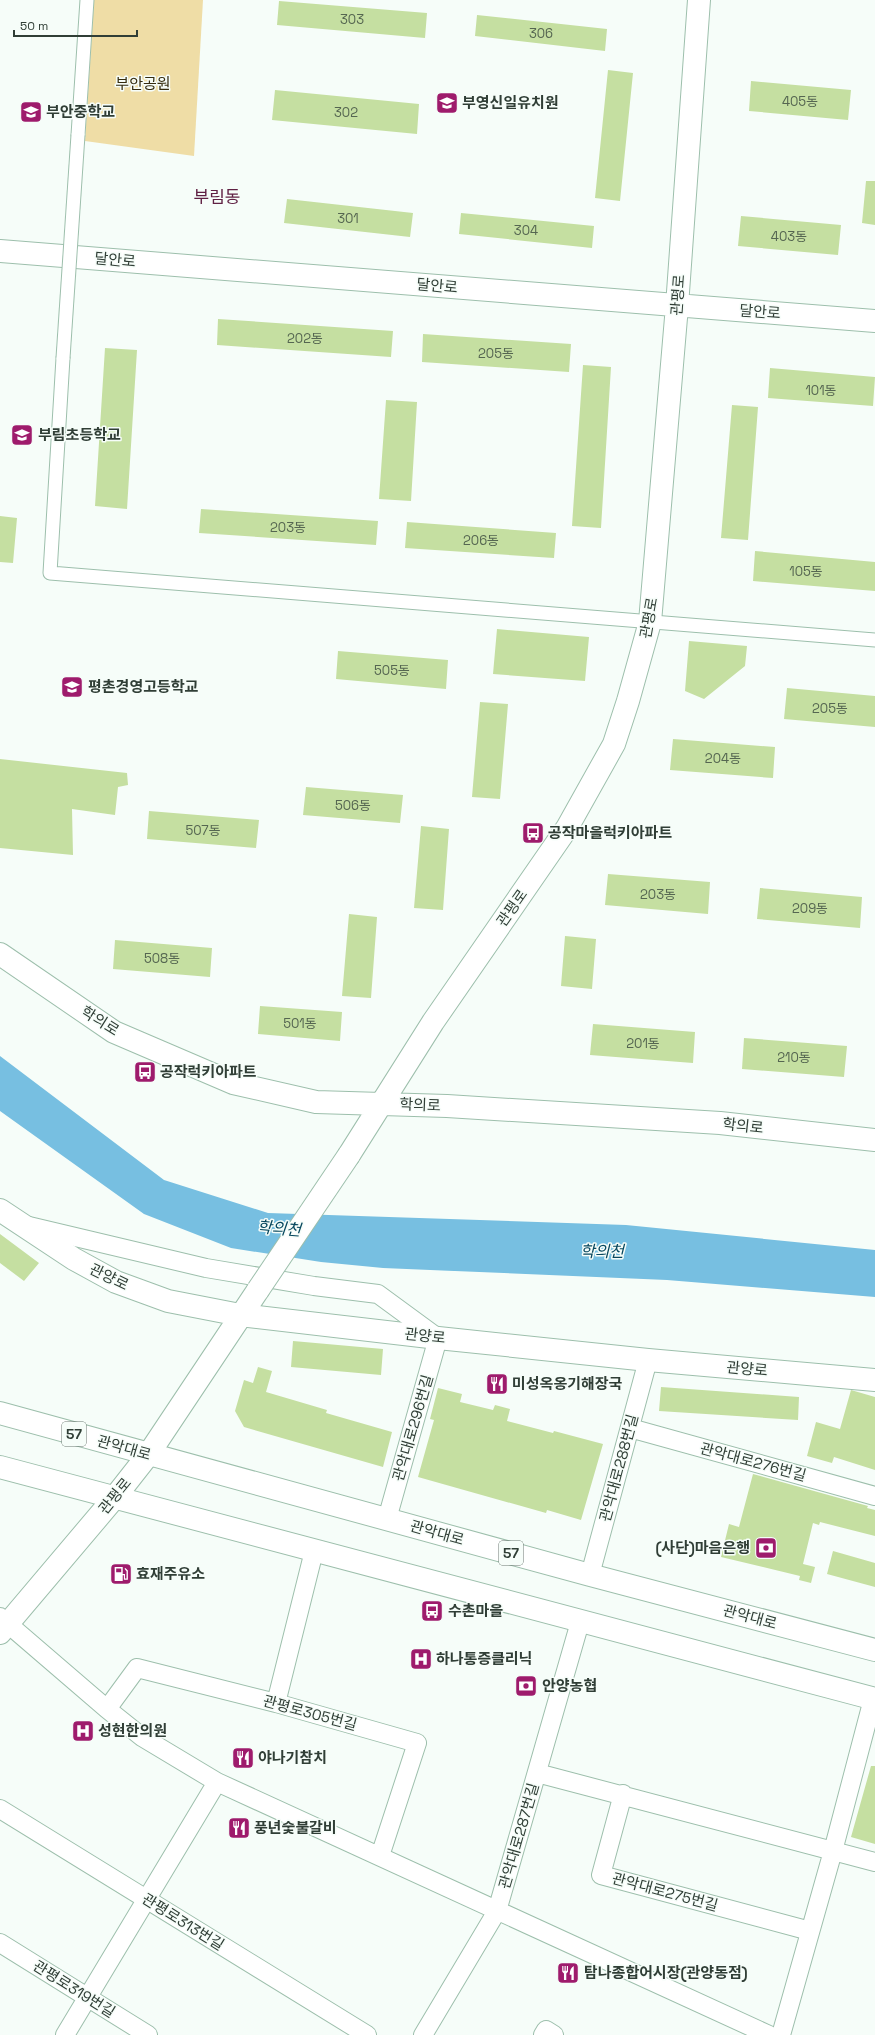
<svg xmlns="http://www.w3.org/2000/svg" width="875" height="2035" viewBox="0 0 875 2035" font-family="'Space Grotesk','Noto Sans KR',sans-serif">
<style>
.green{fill:#efdda6}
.water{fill:#77bfe1}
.building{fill:#c5dfa1}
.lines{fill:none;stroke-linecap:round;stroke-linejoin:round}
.pedestrian-casing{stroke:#9dbfac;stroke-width:15}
.minor-casing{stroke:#9dbfac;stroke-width:20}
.tertiary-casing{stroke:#9dbfac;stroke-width:24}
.primary-casing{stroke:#9dbfac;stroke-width:24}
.pedestrian{stroke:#fff;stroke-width:13}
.minor{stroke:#fff;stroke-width:18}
.tertiary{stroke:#fff;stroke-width:22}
.primary{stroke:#fff;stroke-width:22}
.pedestrian-bridge-casing{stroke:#9dbfac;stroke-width:15;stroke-linecap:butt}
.tertiary-bridge-casing{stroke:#9dbfac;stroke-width:24;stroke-linecap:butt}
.pedestrian-bridge{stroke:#fff;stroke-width:13}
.tertiary-bridge{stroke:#fff;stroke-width:22}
.labels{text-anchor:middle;stroke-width:3;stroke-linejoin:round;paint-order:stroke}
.number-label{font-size:13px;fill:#556651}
.shield{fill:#f6fdf9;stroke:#6b7770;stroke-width:1}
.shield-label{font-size:14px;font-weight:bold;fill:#303e36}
.park-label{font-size:15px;fill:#352c0e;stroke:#f6fdf9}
.poi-label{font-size:15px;font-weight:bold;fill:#303e36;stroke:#f6fdf9;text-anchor:start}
.street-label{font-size:15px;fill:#303e36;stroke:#f6fdf9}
.water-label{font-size:16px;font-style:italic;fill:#07475e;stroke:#f6fdf9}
.quarter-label{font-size:17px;fill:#5f2043;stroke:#f6fdf9}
</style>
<rect width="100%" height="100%" fill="#f6fdf9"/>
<path class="green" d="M94,0h109l-9,156 -109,-15z"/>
<path class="water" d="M0,1056l164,124 104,33 358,12 249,25v47l-208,-17 -284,-12 -62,-6 -90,-14 -87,-34 -144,-103z"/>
<path class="building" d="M279,1l148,12 -2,25 -148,-13z
M477,15l130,14 -2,22 -130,-15z
M608,70l25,3 -13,128 -25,-3z
M751,81l100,9 -3,30 -99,-9z
M275,90l144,14 -2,30 -145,-14z
M866,181h9v44l-13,-2z
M287,199l126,14 -3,24 -126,-14z
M461,213l133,13 -2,22 -133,-14z
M741,216l100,9 -3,30 -100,-9z
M218,319l175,12 -2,26 -174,-12z
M423,334l148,10 -2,28 -147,-10z
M105,348l32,2 -10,159 -32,-3z
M583,365l28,2 -10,161 -29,-2z
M770,368l105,9 -2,29 -105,-8z
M386,400l31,2 -6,99 -32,-2z
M732,405l26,2 -10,133 -27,-2z
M201,509l177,12 -2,24 -177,-12z
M0,516l17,2 -4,45 -13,-1z
M407,522l149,11 -2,25 -149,-10z
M755,551l120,11v29l-122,-10z
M497,629l92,8 -4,44 -92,-7z
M689,641l58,5 -2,20 -41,33 -19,-8z
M338,651l110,9 -2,29 -110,-10z
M787,688l88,8v31l-91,-8z
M480,702l28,2 -8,95 -28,-2z
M673,739l102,8 -2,31 -103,-8z
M0,759l127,14 1,12 -10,2 -3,28 -43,-6 1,46 -73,-7z
M306,787l97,8 -3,28 -97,-8z
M149,811l110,9 -3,28 -109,-9z
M421,826l28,3 -6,81 -29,-2z
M608,874l102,8 -2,32 -103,-9z
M760,888l102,9 -2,31 -103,-9z
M349,914l28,3 -6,81 -29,-2z
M565,936l31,3 -4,50 -31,-3z
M115,940l97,8 -2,29 -97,-8z
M260,1006l82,6 -2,29 -82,-7z
M593,1024l102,8 -2,31 -103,-8z
M744,1038l103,8 -3,31 -102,-8z
M0,1234l39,29 -15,18 -24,-18z
M293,1341l90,8 -2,26 -90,-8z
M258,1367l14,4 -6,21 61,18 -1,3 66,19 -9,35 -139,-40 -9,-16 9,-31 9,3z
M661,1387l138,10 -1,23 -139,-9z
M438,1388l24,6 -2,8 33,8 2,-5 15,4 -3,12 46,12 1,-2 49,13 -22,76 -34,-10 -1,3 -128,-36 16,-57 -4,-1z
M851,1390l24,7v73l-41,-13 -2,6 -25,-7 9,-34 24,7z
M753,1474l115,32 -1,2 8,2v26l-55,-14 -1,3 -6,-2 -10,41 12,3 -4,16 -12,-3 1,-4 -79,-19 8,-33 10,3z
M833,1551l42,12v24l-48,-13z
M871,1766h4v78l-24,-7z"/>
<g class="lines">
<g class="pedestrian-casing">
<path id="pedestrian" d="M78,135l9,-135
M63,358l-13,215 825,67"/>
</g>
<g class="minor-casing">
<path id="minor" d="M29,1226l177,42 108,18 64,8 60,44 -51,181
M630,1428l245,68
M590,1575l58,-215
M0,1617l107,92 35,28 75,45 552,253
M276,1703l38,-152
M107,1709l30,-41 139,35 141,40 -37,113
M537,1773l338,89
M623,1794l-22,81 209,56
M0,1809l367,226
M0,1943l148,92
M65,2035l152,-253
M423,2035l74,-124 83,-289
M543,2035l3,-5 8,5
M781,2035l52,-184 40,-152"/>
</g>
<g class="tertiary-casing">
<path id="tertiary" d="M0,251l875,70
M0,954l114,78 119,51 83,19 131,4 273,17 155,17
M349,1155l84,-133 134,-194 47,-84 14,-43 22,-79 27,-316 22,-306
M0,1210l74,49 42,23 52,19 72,14 198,23 210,22 227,20
M0,1633l115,-136 33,-42 110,-165"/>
</g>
<g class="primary-casing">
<path id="primary" d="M0,1413l590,162 285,75
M0,1467l875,232"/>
</g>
<use href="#pedestrian" class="pedestrian"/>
<use href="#minor" class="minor"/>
<use href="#tertiary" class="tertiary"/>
<use href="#primary" class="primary"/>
<g class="pedestrian-bridge-casing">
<path id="pedestrian-bridge" d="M63,358l15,-223"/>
</g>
<g class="tertiary-bridge-casing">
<path id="tertiary-bridge" d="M258,1290l91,-135"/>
</g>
<use href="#pedestrian-bridge" class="pedestrian-bridge"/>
<use href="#tertiary-bridge" class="tertiary-bridge"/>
</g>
<defs>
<g id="school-square" transform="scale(1.15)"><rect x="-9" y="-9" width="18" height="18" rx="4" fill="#9e1b6c" stroke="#f6fdf9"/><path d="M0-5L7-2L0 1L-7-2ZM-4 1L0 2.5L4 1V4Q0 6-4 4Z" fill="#fff"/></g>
<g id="bus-square" transform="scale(1.15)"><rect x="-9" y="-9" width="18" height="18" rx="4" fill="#9e1b6c" stroke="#f6fdf9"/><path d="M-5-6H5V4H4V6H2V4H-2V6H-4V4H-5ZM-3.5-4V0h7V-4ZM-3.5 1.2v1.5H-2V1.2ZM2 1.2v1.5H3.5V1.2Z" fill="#fff"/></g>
<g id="restaurant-square" transform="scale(1.15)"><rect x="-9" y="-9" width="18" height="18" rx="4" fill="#9e1b6c" stroke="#f6fdf9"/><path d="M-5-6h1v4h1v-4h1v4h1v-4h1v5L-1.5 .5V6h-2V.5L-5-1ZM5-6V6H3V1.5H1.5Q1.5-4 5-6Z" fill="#fff"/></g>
<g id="bank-square" transform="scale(1.15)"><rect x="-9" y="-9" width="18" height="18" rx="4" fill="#9e1b6c" stroke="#f6fdf9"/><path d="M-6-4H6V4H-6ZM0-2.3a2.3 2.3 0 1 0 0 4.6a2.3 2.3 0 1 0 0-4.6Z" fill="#fff"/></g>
<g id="fuel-square" transform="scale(1.15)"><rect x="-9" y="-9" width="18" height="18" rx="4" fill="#9e1b6c" stroke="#f6fdf9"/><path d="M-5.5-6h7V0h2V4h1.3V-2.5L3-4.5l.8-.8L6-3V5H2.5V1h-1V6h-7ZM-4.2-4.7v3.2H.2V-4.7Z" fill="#fff"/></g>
<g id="hospital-square" transform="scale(1.15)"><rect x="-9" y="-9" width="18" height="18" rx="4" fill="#9e1b6c" stroke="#f6fdf9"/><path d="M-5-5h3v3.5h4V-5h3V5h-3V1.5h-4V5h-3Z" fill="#fff"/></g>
</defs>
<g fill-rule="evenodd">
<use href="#school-square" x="447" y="103"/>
<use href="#school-square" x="31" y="112"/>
<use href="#school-square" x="22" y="435"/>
<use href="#school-square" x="72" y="687"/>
<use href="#bus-square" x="533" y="833"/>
<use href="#bus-square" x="145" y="1072"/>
<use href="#restaurant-square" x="497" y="1384"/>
<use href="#bank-square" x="766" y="1548"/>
<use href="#fuel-square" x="121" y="1574"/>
<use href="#bus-square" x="432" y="1611"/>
<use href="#hospital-square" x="421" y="1659"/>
<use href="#bank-square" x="526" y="1686"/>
<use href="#hospital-square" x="83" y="1731"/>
<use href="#restaurant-square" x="243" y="1758"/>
<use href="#restaurant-square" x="239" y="1828"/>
<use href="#restaurant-square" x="568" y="1973"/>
</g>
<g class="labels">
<g class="number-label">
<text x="352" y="24">303</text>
<text x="541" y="38">306</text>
<text x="800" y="106">405동</text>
<text x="346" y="117">302</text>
<text x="348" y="223">301</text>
<text x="526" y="235">304</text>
<text x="789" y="241">403동</text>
<text x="305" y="343">202동</text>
<text x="496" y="358">205동</text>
<text x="821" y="395">101동</text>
<text x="288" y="532">203동</text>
<text x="481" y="545">206동</text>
<text x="806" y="576">105동</text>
<text x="392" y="675">505동</text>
<text x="830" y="713">205동</text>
<text x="723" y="763">204동</text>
<text x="353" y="810">506동</text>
<text x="203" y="835">507동</text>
<text x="658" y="899">203동</text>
<text x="810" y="913">209동</text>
<text x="162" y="963">508동</text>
<text x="300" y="1028">501동</text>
<text x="643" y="1048">201동</text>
<text x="794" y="1062">210동</text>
</g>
<g class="shield">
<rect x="62" y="1422" width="24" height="24" rx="3"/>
<rect x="499" y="1541" width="24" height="24" rx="3"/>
</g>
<g class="shield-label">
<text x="74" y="1439">57</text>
<text x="511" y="1558">57</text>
</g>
<g class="park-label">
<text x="143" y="89">부안공원</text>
</g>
<g class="poi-label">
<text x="462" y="108">부영신일유치원</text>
<text x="46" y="117">부안중학교</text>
<text x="38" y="440">부림초등학교</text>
<text x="88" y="692">평촌경영고등학교</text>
<text x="548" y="838">공작마을럭키아파트</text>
<text x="160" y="1077">공작럭키아파트</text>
<text x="512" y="1389">미성옥옹기해장국</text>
<text x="750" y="1553" text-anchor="end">(사단)마음은행</text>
<text x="136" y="1579">효재주유소</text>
<text x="448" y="1616">수촌마을</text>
<text x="436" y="1664">하나통증클리닉</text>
<text x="542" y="1691">안양농협</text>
<text x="98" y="1736">성현한의원</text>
<text x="258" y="1763">야나기참치</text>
<text x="254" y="1833">풍년숯불갈비</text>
<text x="584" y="1978">탐나종합어시장(관양동점)</text>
</g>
<g class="street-label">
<text transform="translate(115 260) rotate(5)" y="5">달안로</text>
<text transform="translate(437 286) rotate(5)" y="5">달안로</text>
<text transform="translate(678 295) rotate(-86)" y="5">관평로</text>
<text transform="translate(760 312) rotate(4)" y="5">달안로</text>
<text transform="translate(649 618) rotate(-80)" y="5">관평로</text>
<text transform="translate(512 908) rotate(-55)" y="5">관평로</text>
<text transform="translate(100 1021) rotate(32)" y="5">학의로</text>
<text transform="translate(420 1105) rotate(2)" y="5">학의로</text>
<text transform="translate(743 1126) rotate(6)" y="5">학의로</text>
<text transform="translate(109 1277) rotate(26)" y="5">관양로</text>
<text transform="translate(425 1336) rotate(6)" y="5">관양로</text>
<text transform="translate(747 1369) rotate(5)" y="5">관양로</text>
<text transform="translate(413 1428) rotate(-74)" y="5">관악대로296번길</text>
<text transform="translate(124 1448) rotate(16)" y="5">관악대로</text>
<text transform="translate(753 1462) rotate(15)" y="5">관악대로276번길</text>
<text transform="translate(619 1468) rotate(-75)" y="5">관악대로288번길</text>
<text transform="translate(115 1496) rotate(-51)" y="5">관평로</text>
<text transform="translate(437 1533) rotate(16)" y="5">관악대로</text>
<text transform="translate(750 1617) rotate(15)" y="5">관악대로</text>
<text transform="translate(310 1713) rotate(15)" y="5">관평로305번길</text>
<text transform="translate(519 1836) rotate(-74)" y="5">관악대로287번길</text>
<text transform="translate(665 1892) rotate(15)" y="5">관악대로275번길</text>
<text transform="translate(183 1922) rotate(32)" y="5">관평로313번길</text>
<text transform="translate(74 1989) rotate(32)" y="5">관평로319번길</text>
</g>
<g class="water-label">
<text transform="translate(279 1228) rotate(5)" y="6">학의천</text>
<text x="602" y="1257">학의천</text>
</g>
<g class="quarter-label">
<text x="217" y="203">부림동</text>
</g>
</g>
<path d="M14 30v6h123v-6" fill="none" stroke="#303e36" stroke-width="2"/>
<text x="20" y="30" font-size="12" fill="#303e36" stroke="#f6fdf9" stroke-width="3" paint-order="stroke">50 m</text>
</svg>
